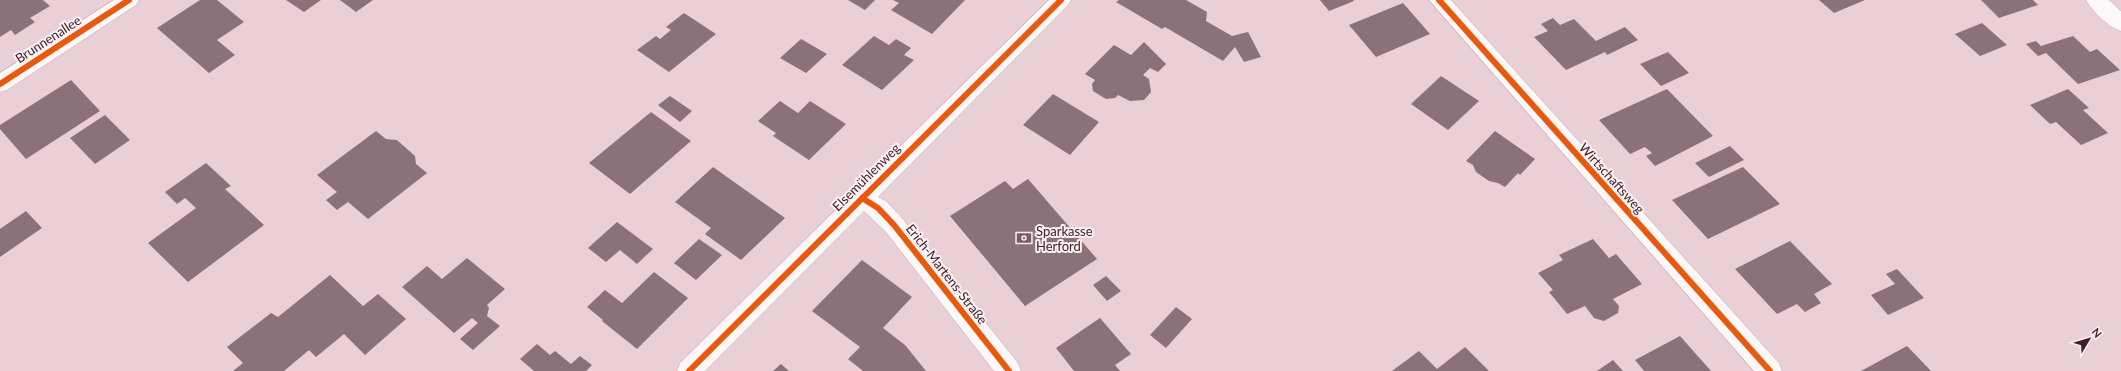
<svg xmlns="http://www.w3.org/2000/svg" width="2121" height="371" viewBox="0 0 2121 371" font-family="Lato,sans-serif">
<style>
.building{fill:#8b727a}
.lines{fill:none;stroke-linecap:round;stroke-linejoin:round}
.minor-casing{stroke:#c1a6ad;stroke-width:1}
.tertiary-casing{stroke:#c1a6ad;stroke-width:1}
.minor{fill:#fcf8f9;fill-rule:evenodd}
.tertiary{fill:#fcf8f9;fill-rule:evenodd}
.cycleway-casing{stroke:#faf1f3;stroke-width:8}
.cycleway{stroke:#e8590c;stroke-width:6}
.labels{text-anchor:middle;stroke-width:4;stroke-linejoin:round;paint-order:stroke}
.street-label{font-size:13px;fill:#3f2029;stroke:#faf1f3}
.poi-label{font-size:13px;fill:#3f2029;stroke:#faf1f3;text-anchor:start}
</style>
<rect width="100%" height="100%" fill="#ebcfd6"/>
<path class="building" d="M0,0h43l7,6 -20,12 5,4 -20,13 -4,-5 -11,7z
M200,0h17l27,22 -27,18 18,15 -26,18 -52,-45z
M286,0h35l-17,12z
M340,0h33l-17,12z
M848,0h27l-10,10z
M893,0h72l-33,34 -41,-24 8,-7z
M1119,0h67l21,12 -1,9 26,15 16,-4 13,25 -17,5 -9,-15 -12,14 -58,-34 -3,2 -46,-27z
M1320,0h33l1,1 -25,10z
M1819,0h46l-31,13z
M1981,0h52l5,5 -39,13z
M1403,3l27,31 -54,23 -27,-32z
M684,13l32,21 -47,38 -32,-22 19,-14 4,3 11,-9 -5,-3z
M1553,18l7,7 14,-6 22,22 29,-14 13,13 -31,15 -2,-3 -39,18 -32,-33 14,-6 -7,-7z
M1982,23l25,22 -27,11 -25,-22z
M874,36l15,9 7,-6 15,9 -7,7 10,5 -32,30 -40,-25z
M2073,36l17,16 7,-3 23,21 -42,14 -32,-31 -8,3 -12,-12 10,-3 5,5z
M801,39l26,15 -21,19 -26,-15z
M1144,42l22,22 -8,8 -8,-4 -7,7 6,4 2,13 -7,8 -14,1 -12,-6 -3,3 -9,1 -13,-8 -1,-7 3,-4 -10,-6 29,-29 17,10z
M1668,52l21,21 -28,13 -21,-22z
M1441,76l38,25 -31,29 -37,-26z
M71,80l29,31 -74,48 -26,-30v-4z
M1667,89l46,47 -58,30 -9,-10 6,-3 -7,-6 -15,7 -31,-34z
M2068,89l21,19 -6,2 25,23 -27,12 -25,-23 -6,2 -20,-19z
M1053,94l46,28 -29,33 -47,-30z
M670,96l22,15 -12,11 -22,-17z
M780,101l18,12 12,-12 36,23 -37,36 -36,-24 3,-3 -18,-12z
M651,112l40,29 -61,53 -41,-31z
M105,115l25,25 -35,24 -25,-26z
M376,131l10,8 11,1 18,16 1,8 11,9 -59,46 -20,-17 -11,8 -11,-10 11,-8 -20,-17z
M1495,131l40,28 -15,16 -2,-2 -13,14 -7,-4 -9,-2 -13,-9 -3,-7 -7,-4z
M1730,146l14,14 -35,17 -14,-14z
M206,163l25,23 -6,3 39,36 -76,57 -40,-39 48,-35 -11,-10 -8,6 -12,-12z
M713,167l72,51 -44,42 -36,-26 6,-6 -36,-26z
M1743,167l37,37 -72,35 -36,-39z
M1028,179l69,80 -72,47 -75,-90 55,-35 8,8z
M26,211l16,17 -42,29v-28z
M617,222l36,27 -16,15 -17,-14 -14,12 -18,-14z
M699,239l23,16 -26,25 -22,-17z
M1593,239l16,19 7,-4 26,30 -29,15 6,7 -1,7 -14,8 -10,-3 -9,-12 -18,8 -18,-22 4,-2 -15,-17 25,-13 -4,-5z
M1790,241l42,43 -18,10 7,9 -16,9 -8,-8 -20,10 -42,-45z
M467,258l38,31 -18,16 2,3 -2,8 13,10 -27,24 -13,-11 18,-16 -6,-5 -18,15 -52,-46 25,-21 15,13z
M862,260l50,37 -29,31 22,17 21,26h-63l-15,-12 12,-12 -48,-36z
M1897,269l27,29 -36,17 -17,-20 24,-11 -9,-10z
M654,272l34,26 -51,51 -35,-28 1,-1 -16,-13 18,-17 17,13z
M330,275l33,31 15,-12 28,25 -41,36 -21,-21 -28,23 -7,-7 -25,21h-51l10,-8 -16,-16 44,-34 7,4z
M1106,276l15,15 -14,10 -14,-16z
M1176,307l16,12 -26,29 -16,-13z
M1100,318l31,36 -16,11 5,6h-46l-18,-23z
M1680,336l31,35h-67l-9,-11z
M537,344l13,11 5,-4 16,13 9,-8 12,9 -6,6h-52l-14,-12z
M1907,346l24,25h-70z
M1465,347l24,24h-97l27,-20 18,18z
M1613,360l10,11h-26z
M781,364l8,7h-16z"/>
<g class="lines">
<g class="minor-casing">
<path id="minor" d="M1049,0h22l-3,5 -190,192 8,4 16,17 116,145 3,8h-27l-108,-139 -22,-21 -159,160h-28l3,-8z
M1429,0h22l328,363 3,8h-28z
M2086,0h23l12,11v20c-13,-4 -28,-19 -35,-31z"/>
</g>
<g class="tertiary-casing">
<path id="tertiary" d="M114,0h25l-3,5 -129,85 -7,2v-19z"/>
</g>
<use href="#minor" class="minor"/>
<use href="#tertiary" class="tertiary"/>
<g class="cycleway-casing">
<path id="cycleway" d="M1439,0l331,371
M0,84l129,-84
M862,198l16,10 16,17 115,146
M689,371l372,-371"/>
</g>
<use href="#cycleway" class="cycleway"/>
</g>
<defs>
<g id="bank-bare" transform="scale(1.2)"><path d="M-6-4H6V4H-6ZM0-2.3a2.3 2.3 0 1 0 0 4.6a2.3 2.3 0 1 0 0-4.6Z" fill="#7b5d66" stroke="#faf1f3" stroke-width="2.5" paint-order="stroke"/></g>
</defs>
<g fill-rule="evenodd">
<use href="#bank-bare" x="1024" y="238"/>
</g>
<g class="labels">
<g class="street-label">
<text transform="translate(48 39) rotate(-33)" y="5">Brunnenallee</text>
<text transform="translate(866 177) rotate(-45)" y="5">Elsemühlenweg</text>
<text transform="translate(1612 178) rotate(48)" y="5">Wirtschaftsweg</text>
<text transform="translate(947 274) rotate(52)" y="5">Erich-Martens-Straße</text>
</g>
<g class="poi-label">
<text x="1036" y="236">Sparkasse<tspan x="1036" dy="15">Herford</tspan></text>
</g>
</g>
<g transform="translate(2089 339) rotate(52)" stroke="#faf1f3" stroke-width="3" paint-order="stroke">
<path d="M0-3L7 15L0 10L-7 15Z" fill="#3f2029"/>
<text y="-6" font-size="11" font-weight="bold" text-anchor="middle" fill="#3f2029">N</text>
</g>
</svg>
